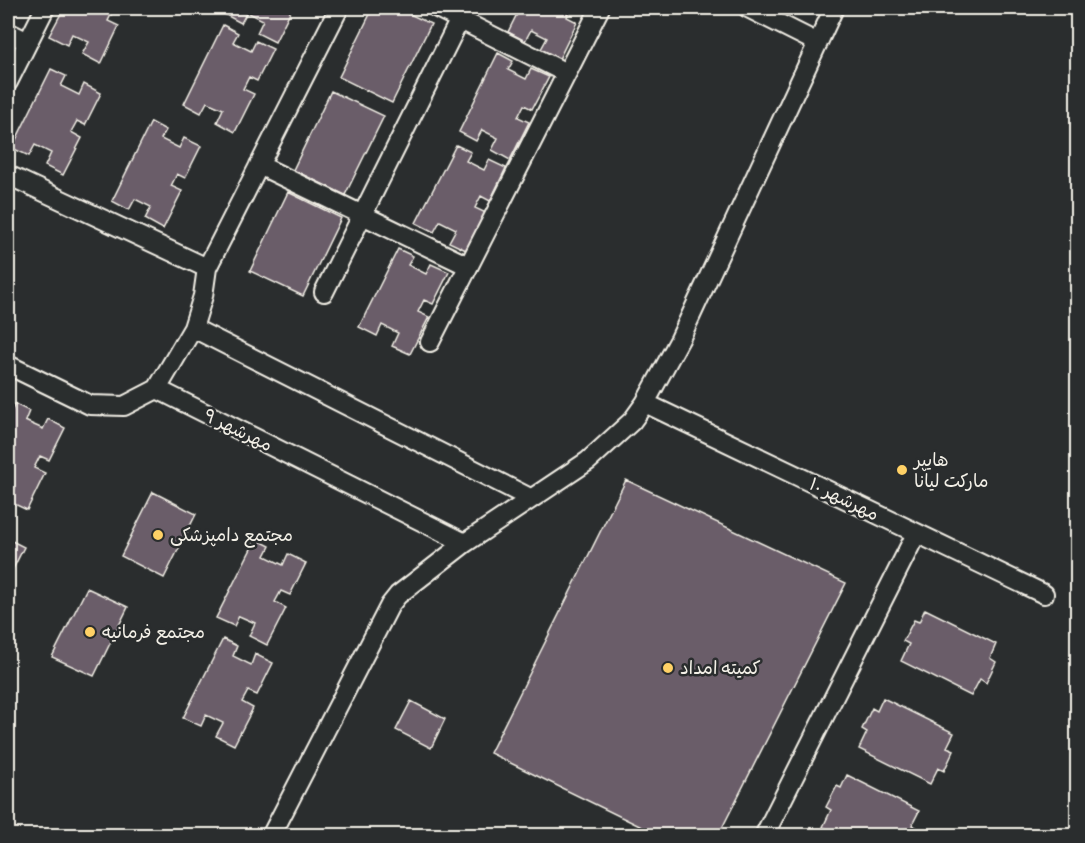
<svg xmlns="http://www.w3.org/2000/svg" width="1085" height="843" viewBox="0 0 1085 843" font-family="Delius,'Playpen Sans Arabic',sans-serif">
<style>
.building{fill:#6b5d69;stroke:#f4f1e8;stroke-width:1.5}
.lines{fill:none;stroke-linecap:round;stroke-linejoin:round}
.minor-casing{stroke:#f4f1e8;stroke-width:22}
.minor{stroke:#2a2d2e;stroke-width:18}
.poi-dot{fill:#ffd166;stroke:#2a2d2e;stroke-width:2}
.labels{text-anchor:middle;stroke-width:5;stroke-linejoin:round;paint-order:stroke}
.street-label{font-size:18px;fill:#f4f1e8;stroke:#2a2d2e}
.poi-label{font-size:18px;fill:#f4f1e8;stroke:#2a2d2e;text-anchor:start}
</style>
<rect width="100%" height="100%" fill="#2a2d2e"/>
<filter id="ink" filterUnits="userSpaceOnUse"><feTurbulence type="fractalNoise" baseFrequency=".0167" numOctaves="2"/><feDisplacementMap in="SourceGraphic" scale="12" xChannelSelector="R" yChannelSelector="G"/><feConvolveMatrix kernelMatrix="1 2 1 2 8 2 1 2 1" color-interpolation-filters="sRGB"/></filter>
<g filter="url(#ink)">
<path class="building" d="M64,8h62l-3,5 -9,-4 -6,12 11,5 -18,38 -19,-10 7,-12 -17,-8 -5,11 -18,-9z
M227,8h65l-17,34 -18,-9 6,-13 -16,-8 -6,11 -17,-9z
M373,8h24l34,16 -39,79 -53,-26z
M520,8h51l-4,9 10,5 -18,37 -19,-8 7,-13 -16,-8 -6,11 -17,-9z
M223,25l15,8 -5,9 18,9 5,-10 17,8 -16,32 -8,-4 -6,12 11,5 -19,38 -18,-10 6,-13 -16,-7 -6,11 -17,-9z
M498,53l15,8 -5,9 18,9 5,-10 18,8 -17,32 -8,-4 -6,12 11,5 -19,38 -18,-10 6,-12 -16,-8 -6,11 -17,-9z
M51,69l15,7 -5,10 18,9 5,-11 17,9 -16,32 -8,-4 -6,11 11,6 -19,37 -18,-9 6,-13 -16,-8 -6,11 -17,-8z
M331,91l53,25 -39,79 -52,-25z
M151,122l15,8 -5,9 18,9 5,-10 17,8 -16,32 -8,-4 -6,12 11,5 -19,38 -18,-10 6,-12 -16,-8 -6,11 -17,-9z
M456,145l15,7 -5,9 18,9 5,-10 17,8 -16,33 -9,-5 -6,12 11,5 -18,38 -19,-9 7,-13 -16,-8 -6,11 -18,-9z
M288,192l53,26 -38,78 -53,-25z
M398,249l15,7 -5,9 18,9 5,-10 18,8 -16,32 -9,-4 -6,12 11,5 -19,37 -18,-8 6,-13 -16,-8 -5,11 -18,-9z
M15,404l14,7 -4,10 18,8 5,-10 17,9 -16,32 -9,-4 -6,12 11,5 -18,37 -19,-9 7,-13 -7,-3v-67z
M626,480l220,103 -128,253h-58l-170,-83z
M153,492l43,22 -32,64 -43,-22z
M8,539l16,8 -16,32z
M256,539l14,7 -5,10 18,9 5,-11 18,9 -16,32 -9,-4 -6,11 11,6 -19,37 -18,-9 6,-13 -16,-7 -5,10 -18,-8z
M87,588l41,19 -34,69 -42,-19z
M925,609l71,35 -6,14 6,4 -10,21 -6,-4 -9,17 -70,-35 8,-17 -6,-3 11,-21 5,2z
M223,639l14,7 -4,10 18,9 4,-11 18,9 -16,32 -9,-4 -6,11 11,6 -19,37 -18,-9 7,-13 -17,-8 -5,11 -18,-8z
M883,698l71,35 -7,14 7,3 -10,21 -6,-3 -8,16 -71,-35 8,-17 -5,-3 10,-21 5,3z
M411,701l34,18 -14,29 -35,-18z
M847,775l72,36 -7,14 6,3 -4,8h-73l-18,-9 8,-17 -5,-3 11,-21 4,2z"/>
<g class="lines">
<g class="minor-casing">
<path id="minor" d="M437,8l129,65
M748,8l70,35
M8,32l20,10
M8,82l37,-74
M259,165l209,101
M8,175l199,93
M324,292l136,-273
M193,328l337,170
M430,342l170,-334
M8,365l82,40 34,1 33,-17 308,154
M157,389l36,-61 10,-32 4,-28 132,-260
M645,403l399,191
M271,836l119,-231 8,-10 67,-52 123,-82 44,-40 13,-18 35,-64 154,-331
M764,836l152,-302"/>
</g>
<use href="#minor" class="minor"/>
</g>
</g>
<g class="poi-dot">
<circle cx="902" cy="470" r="6"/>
<circle cx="158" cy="535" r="6"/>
<circle cx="90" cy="632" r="6"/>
<circle cx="668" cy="668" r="6"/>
</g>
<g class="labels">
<g class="street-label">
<text transform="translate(238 430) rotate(26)" y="6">مهرشهر ۹</text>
<text transform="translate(844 499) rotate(26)" y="6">مهرشهر ۱۰</text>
</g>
<g class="poi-label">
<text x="914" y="466">هایپر<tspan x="914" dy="21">مارکت لیانا</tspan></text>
<text x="170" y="541">مجتمع دامپزشکی</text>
<text x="102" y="638">مجتمع فرمانیه</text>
<text x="680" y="674">کمیته امداد</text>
</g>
</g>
<rect width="1085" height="843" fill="none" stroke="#2a2d2e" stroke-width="30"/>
<rect x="15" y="15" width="1055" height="813" fill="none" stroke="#f4f1e8" stroke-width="2" filter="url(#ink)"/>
</svg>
